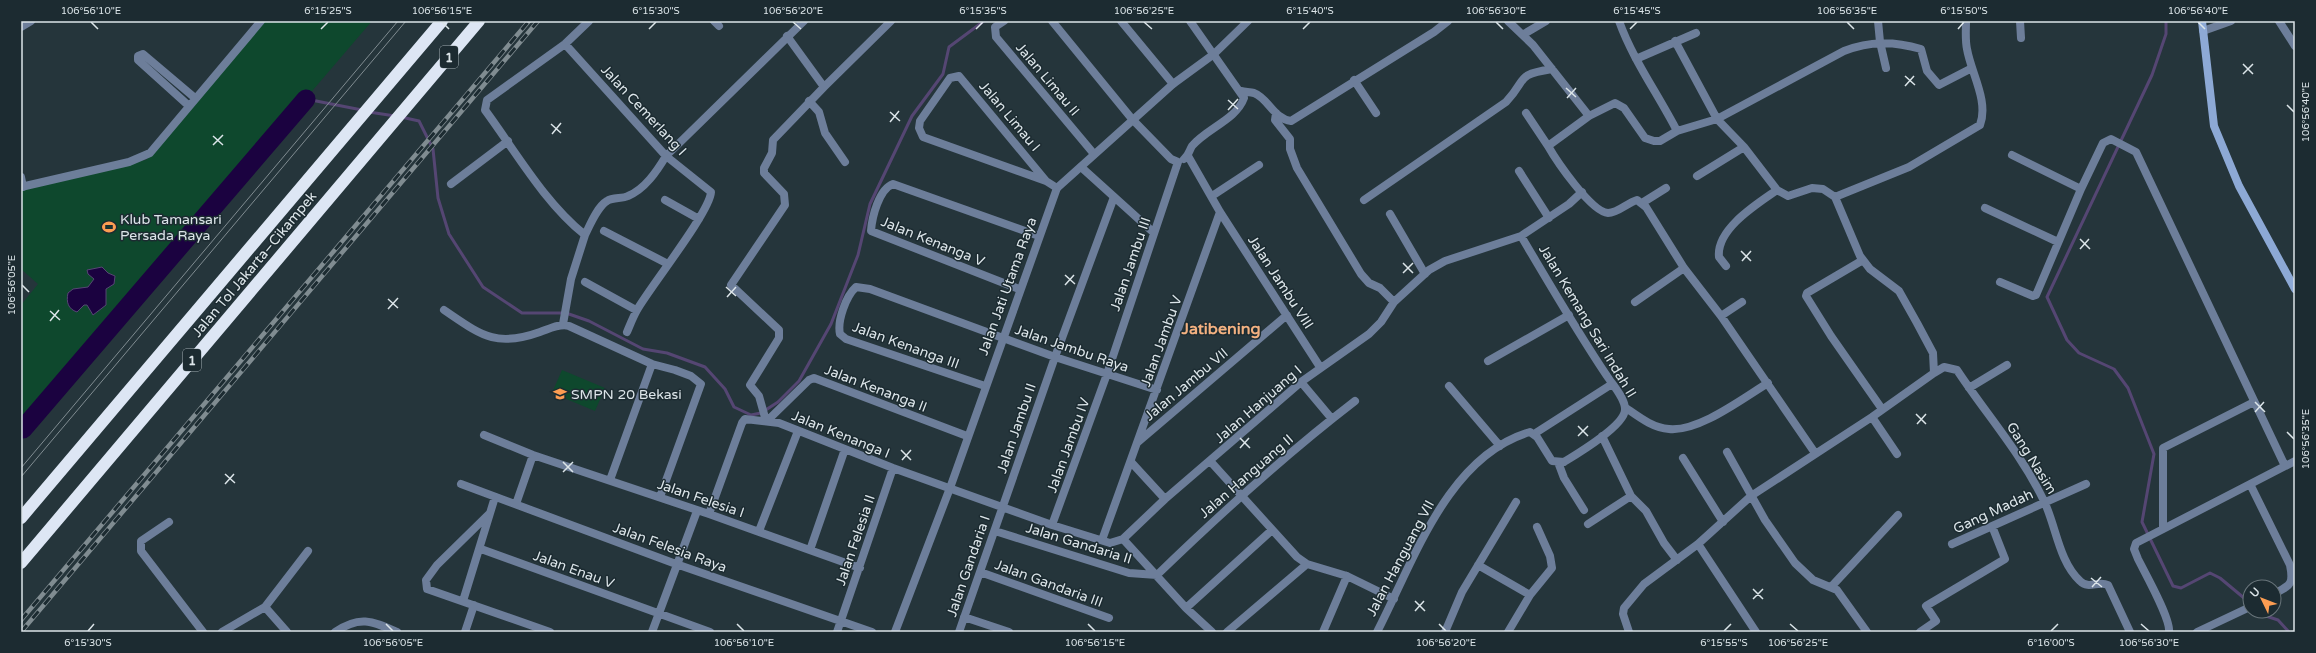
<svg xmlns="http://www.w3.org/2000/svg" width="2316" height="653" viewBox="0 0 2316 653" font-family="'Varela Round',sans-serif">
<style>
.green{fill:#0e482d}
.water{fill:#1b0240;stroke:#554673}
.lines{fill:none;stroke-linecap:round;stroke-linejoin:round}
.stream{stroke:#554673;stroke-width:3}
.river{stroke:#1b0240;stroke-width:19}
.minor{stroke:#6d7e9a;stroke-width:8}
.tertiary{stroke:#6d7e9a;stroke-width:8}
.secondary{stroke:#8da9d5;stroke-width:8}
.motorway{stroke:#dde6f4;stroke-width:12}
.tram{stroke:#808c91;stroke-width:1}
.rail-casing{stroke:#808c91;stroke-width:4.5}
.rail{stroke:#1c2b31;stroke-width:3;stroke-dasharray:9;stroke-linecap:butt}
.ticks{fill:none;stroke:#dce5e9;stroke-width:1.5}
.labels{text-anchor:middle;stroke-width:3;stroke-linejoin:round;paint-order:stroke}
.shield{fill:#1c2b31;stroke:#a2adb2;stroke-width:1}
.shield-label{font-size:13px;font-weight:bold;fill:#dce5e9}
.street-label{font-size:14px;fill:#dce5e9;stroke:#1c2b31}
.poi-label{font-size:14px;fill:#dce5e9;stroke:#1c2b31;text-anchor:start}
.quarter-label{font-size:16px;font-weight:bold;fill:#f3b181;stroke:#1c2b31}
.neatline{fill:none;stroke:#dce5e9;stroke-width:1.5}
.ticks-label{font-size:10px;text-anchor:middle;fill:#dce5e9}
</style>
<rect width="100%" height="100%" fill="#25353b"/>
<path class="green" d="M263,21h109l-349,408 -2,-2v-122l17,-21 -17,-15v-85l84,-18 41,-6z
M562,370l43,18 -10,23 -43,-18z"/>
<path class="water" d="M102,267l6,6 7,3 -1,8 -8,5v16l-13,10 -6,-10h-3l-7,7c-9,-3 -11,-10 -9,-19l5,-4 15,-2 6,-8 -6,-5 -1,-4z"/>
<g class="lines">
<path class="stream" d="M2166,21v13l-14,41 -105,222 20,43 12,13 35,16 14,19 26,66 -12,68 31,64 8,2 29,-15 10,5 30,25
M306,99l56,11
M369,112l26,4
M401,117l18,4 14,28 5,49 11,36 34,53 39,26h44l23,8 54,28 24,4 38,14 20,22 9,18 17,8 10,-2 17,-11 21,-21 32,-57 27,-69 12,-51 42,-88 31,-42 6,-27 35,-26
M2259,611l4,4 15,5 11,12"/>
<path class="river" d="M21,427l2,2 283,-330"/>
<path class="minor" d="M714,21l5,5
M1004,21l-9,6 1,10 98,117
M1052,21l80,98 39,40 7,3
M1121,21l52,63
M1508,21l25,24 56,71
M1619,21c14,39 39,73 58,110
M1878,21l2,21 6,26
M2020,21l1,17
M2279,21l16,25
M21,27l10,-6
M2203,31l28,-10
M1524,34l22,-13
M565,44l101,112 45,36c-1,20 -61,95 -74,118 -4,7 -7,15 -10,22
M1636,59l60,-26
M1354,80l22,33
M824,87l67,-66
M1241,91c4,1 9,1 13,2 14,5 20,26 37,28l143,-89 14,-11
M809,101l10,11 6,21 20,29
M189,106l-51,-46v-4l5,-2 52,44
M1276,113l-1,7 15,19v10l7,19 64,106 8,9 11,5 14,14
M1526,113l22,33
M2012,155l69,34
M1188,156l32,56 100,155
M1184,159c5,-4 5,-8 8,-13 15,-18 44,-26 52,-48l-54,-77
M1081,167l72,65
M1519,171l30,47
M1697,176l47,-29
M21,177l2,10
M1046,181l-87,-105 -9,2 -30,43 -1,7 4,9 123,44 11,7
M451,184l57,-43
M21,187l108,-25 21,-9 111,-132
M1212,196l47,-31
M1835,197l74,-30 71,-42c9,-24 -9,-52 -13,-76 -2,-9 -1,-19 -1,-28
M665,200l34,19
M1364,200l142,-98c22,-23 8,-27 46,-33
M1642,203l24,-15
M1985,208l73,34
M1390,214l35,60
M604,231l64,33
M585,235c5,-10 12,-28 22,-34 6,-4 15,-2 21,-5 17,-7 29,-25 38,-40l138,-135
M1863,260l-56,33 -1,3 25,40 51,73
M1726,266l-7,-9c-3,-28 38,-53 58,-67
M585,282l51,28
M2000,282l33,14 3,-1 45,-106 22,-46 8,-4 25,13 149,314
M1019,289l-148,-58c1,-14 8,-42 22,-47l146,52
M1635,302l49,-34
M444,310c37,25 51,38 96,22 9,-3 20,-9 29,-6l83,38 23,6 16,6 10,8 -41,113
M1721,316l21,-14
M563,324l8,-45 14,-44c-41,-33 -69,-83 -100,-125l2,-10 78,-56 24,-23
M1488,361l81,-46
M1934,373l10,-6 13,3c29,44 64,83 87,131 12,25 15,61 36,80 9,9 18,-1 28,4l22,47
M1301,382l31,37
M985,386l-139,-47 -6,-5c-3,-13 6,-38 16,-47l14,2 185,68 102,33
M1449,386l51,60
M1969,388l38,-23
M1626,408c13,9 27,20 43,21 30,3 74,-31 99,-46
M1872,417l25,37
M766,421l-7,-25 -9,-11 29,-47v-8l-48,-45 54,-80 -1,-11 -20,-21v-5l8,-15 1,-13 51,-53 -37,-51
M767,421l42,-41 5,-2 153,58
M1534,434l78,-50
M484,435l49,20 176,59 151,54
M1602,436l29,60 15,15 18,32 13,17
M1138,442l149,-127
M1727,452l38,68 30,43 18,17 24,10 30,42
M1815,453l-94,-137 -37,-48 -38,-61 -9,-7c-10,3 -19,13 -29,13 -17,-1 -52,-53 -60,-67l41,-30 26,-13 9,5 21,30 9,3h6l17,-10 40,-12 127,-68c26,-10 49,-10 77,-2l6,22 12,14 33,-17
M1683,458l40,64
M1131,462l34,37
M1211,462l86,95 10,7 40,12 47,23
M1558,462l6,16 20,32
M610,480l42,-116
M461,484l215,80 196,68
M2250,484l40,81c4,20 0,20 -16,29
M516,504l17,-49
M490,513l-53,52 -11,15 1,9 123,43
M709,514l33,-91 3,-4 34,4 114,45 159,57 58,18 13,-4 42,-40 136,-117 68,-48 12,-12 13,-20 35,-32 16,-9 76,-25 48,-32 13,-12
M169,522l-28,19v10l62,81
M1588,524l43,-28
M1052,525l55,-151 71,-212
M2163,528v-80l91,-46
M759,531l39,-100
M995,531l134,42 28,2c63,-61 129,-121 198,-174
M1123,539l63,69 26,24
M1102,540l118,-328
M1698,544l58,88
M1952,544l134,-60
M481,549l229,83
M810,550l35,-101
M1478,565l52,30
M980,572l129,46
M1831,587l67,-72
M463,601l32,-104
M265,607l22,25
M1186,608l86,-78
M964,617l45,15
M222,632l43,-25 43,-56
M335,632c25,-17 37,-11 62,0
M465,632l9,-27
M652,632l45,-121
M837,632l56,-164
M959,632l96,-275 59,-160
M1227,632l80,-68
M1323,632l24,-56
M1377,632c36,-69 70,-176 153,-200l7,5 15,24 12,1c13,-8 60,-36 61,-52 1,-11 -13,-26 -18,-34 -31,-46 -58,-93 -86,-140
M1445,632l17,-40 54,-90
M1508,632l22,-37 22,-27 -2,-12 -13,-29
M1629,632l-6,-18 1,-6 20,-24 54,-40 53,-48 121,-79 62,-44 -1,-20 -16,-30 -18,-32 -29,-22 -10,-13 -25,-59 -12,-8 -11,-1 -24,8 -11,-6 -33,-43 -27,-28 -42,-78
M1920,632l16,-11 -10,-15 79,-47 -13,-33
M2169,632c2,-13 -24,-59 -31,-73l-4,-10 2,-6 159,-82
M2197,632l53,-25"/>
<path class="tertiary" d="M895,632l55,-144 107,-300 116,-104 41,-30 34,-33"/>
<path class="secondary" d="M2202,21l12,105 25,60 56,103"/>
<path class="motorway" d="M21,518l421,-497
M21,563l458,-542"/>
<path class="tram" d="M21,468l377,-447
M21,477l385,-456"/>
<g class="rail-casing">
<path id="rail" d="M21,620l508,-599
M21,632l517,-611"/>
</g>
<use href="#rail" class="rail"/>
</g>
<path class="ticks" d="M91,22l7,7M442,22l7,7M793,22l8,7M1144,22l8,7M1496,22l7,7M1847,22l7,7M2198,22l7,7M321,29l7,-7M649,29l7,-7M976,29l7,-7M1303,29l7,-7M1630,29l7,-7M1958,29l6,-7M2243,64l10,10M2243,74l10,-10M1905,76l10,9M1905,86l9,-10M1566,88l10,9M1567,98l9,-10M1228,100l10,9M2287,105l7,7M1228,110l10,-11M890,112l10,9M890,122l9,-11M551,124l10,9M552,134l9,-11M213,136l10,9M213,145l10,-10M2080,239l10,10M2080,249l9,-10M1741,251l10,10M1742,261l9,-10M1403,263l10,10M1403,273l10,-10M1065,275l10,9M22,285l7,7M1065,285l9,-10M726,287l10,9M727,297l9,-10M388,299l10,9M388,309l10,-11M50,311l10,9M50,321l9,-11M2255,402l10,10M2255,412l9,-10M1916,414l10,10M1917,424l9,-10M1578,426l10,10M2287,432l7,7M1578,436l10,-10M1240,438l10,10M1240,448l9,-10M901,450l10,10M902,460l9,-10M563,462l10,10M563,472l10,-10M225,474l10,9M225,484l9,-10M2091,578l11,9M2092,587l9,-10M1753,589l10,10M1753,599l10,-10M1415,601l10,10M1415,611l9,-10M386,624l7,7M737,624l7,7M1088,624l7,7M1439,624l7,7M1790,624l8,7M2141,624l8,7M88,631l6,-7M1724,631l7,-7M2051,631l7,-7"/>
<defs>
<g id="stadium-bare" transform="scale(1.08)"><path d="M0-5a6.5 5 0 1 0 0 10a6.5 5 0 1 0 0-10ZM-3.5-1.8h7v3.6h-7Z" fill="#fc9d52" stroke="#1c2b31" stroke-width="2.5" paint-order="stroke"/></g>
<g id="school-bare" transform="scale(1.08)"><path d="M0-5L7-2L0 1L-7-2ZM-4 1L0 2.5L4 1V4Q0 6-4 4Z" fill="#fc9d52" stroke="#1c2b31" stroke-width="2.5" paint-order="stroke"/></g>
</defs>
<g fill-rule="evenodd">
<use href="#stadium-bare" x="109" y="227"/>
<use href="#school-bare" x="560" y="394"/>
</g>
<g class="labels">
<g class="shield">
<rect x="440" y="46" width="18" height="22" rx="3"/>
<rect x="183" y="349" width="18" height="22" rx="3"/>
</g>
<g class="shield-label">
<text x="449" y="62">1</text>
<text x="192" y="365">1</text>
</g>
<g class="street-label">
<text transform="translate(1048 79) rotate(50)" y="5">Jalan Limau II</text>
<text transform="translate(644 110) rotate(47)" y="5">Jalan Cemerlang I</text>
<text transform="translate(1010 116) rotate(50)" y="5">Jalan Limau I</text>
<text transform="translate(933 241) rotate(22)" y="5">Jalan Kenanga V</text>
<text transform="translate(254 264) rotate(-50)" y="5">Jalan Tol Jakarta–Cikampek</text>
<text transform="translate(1130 264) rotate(-71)" y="5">Jalan Jambu III</text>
<text transform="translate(1281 282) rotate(57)" y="5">Jalan Jambu VIII</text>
<text transform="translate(1007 286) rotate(-70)" y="5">Jalan Jati Utama Raya</text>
<text transform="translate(1588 321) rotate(59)" y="5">Jalan Kemang Sari Indah II</text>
<text transform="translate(1161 341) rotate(-70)" y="5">Jalan Jambu V</text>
<text transform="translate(906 345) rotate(20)" y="5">Jalan Kenanga III</text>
<text transform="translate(1072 348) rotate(19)" y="5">Jalan Jambu Raya</text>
<text transform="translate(1186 384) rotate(-40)" y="5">Jalan Jambu VII</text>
<text transform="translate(876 388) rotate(21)" y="5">Jalan Kenanga II</text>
<text transform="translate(1258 404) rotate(-41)" y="5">Jalan Hanjuang I</text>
<text transform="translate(1016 428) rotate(-71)" y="5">Jalan Jambu II</text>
<text transform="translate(841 434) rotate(22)" y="5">Jalan Kenanga I</text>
<text transform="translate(1068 445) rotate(-70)" y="5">Jalan Jambu IV</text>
<text transform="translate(2032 458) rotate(58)" y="5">Gang Nasim</text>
<text transform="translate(1246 476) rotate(-41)" y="5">Jalan Hanguang II</text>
<text transform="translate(701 498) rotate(19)" y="5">Jalan Felesia I</text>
<text transform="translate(1993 511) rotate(-25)" y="5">Gang Madah</text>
<text transform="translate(855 540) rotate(-71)" y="5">Jalan Felesia II</text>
<text transform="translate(1079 543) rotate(17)" y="5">Jalan Gandaria II</text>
<text transform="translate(670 547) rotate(20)" y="5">Jalan Felesia Raya</text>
<text transform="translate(1400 558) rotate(-62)" y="5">Jalan Hanguang VII</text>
<text transform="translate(968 566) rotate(-71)" y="5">Jalan Gandaria I</text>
<text transform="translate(574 569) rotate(20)" y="5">Jalan Enau V</text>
<text transform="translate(1049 583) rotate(20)" y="5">Jalan Gandaria III</text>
</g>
<g class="poi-label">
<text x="120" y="224">Klub Tamansari<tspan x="120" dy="16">Persada Raya</tspan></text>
<text x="571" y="399">SMPN 20 Bekasi</text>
</g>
<g class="quarter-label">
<text x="1221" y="334">Jatibening</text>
</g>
</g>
<rect width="2316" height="653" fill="none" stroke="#1c2b31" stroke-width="44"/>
<g transform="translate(2262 599) rotate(313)"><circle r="19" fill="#1c2b31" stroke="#69757b"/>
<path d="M0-3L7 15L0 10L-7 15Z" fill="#fc9d52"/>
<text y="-6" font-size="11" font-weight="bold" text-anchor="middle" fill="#dce5e9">U</text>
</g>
<rect x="22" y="22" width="2272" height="609" class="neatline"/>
<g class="ticks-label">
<text x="91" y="14">106°56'10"E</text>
<text x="328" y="14">6°15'25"S</text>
<text x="442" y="14">106°56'15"E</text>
<text x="656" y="14">6°15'30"S</text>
<text x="793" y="14">106°56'20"E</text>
<text x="983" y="14">6°15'35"S</text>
<text x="1144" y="14">106°56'25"E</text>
<text x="1310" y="14">6°15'40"S</text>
<text x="1496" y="14">106°56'30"E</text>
<text x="1637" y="14">6°15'45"S</text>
<text x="1847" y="14">106°56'35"E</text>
<text x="1964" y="14">6°15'50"S</text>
<text x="2198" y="14">106°56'40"E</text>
<text transform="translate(2305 112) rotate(-90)" y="4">106°56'40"E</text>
<text transform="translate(11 285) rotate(-90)" y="4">106°56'05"E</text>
<text transform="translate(2305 439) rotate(-90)" y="4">106°56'35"E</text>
<text x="88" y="646">6°15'30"S</text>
<text x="393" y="646">106°56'05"E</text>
<text x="744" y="646">106°56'10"E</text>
<text x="1095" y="646">106°56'15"E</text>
<text x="1446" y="646">106°56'20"E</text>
<text x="1724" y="646">6°15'55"S</text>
<text x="1798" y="646">106°56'25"E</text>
<text x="2051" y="646">6°16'00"S</text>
<text x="2149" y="646">106°56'30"E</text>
</g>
</svg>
